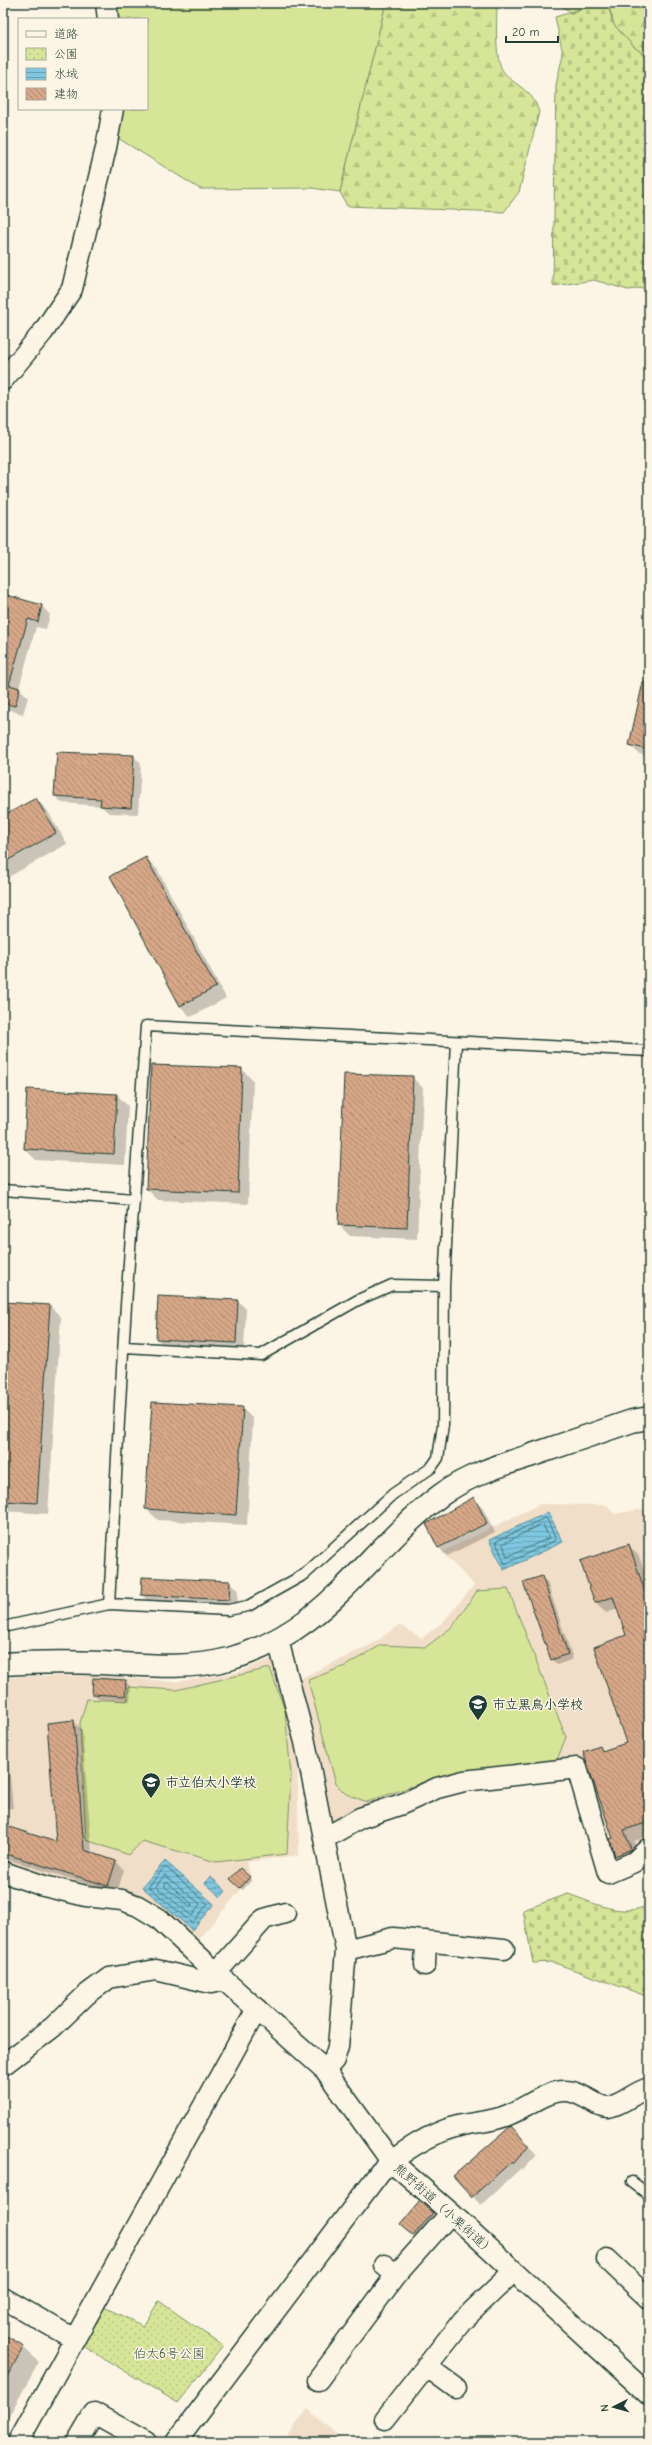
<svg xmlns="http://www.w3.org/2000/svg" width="652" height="2445" viewBox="0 0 652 2445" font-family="'Comic Neue','Klee One',sans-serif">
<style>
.built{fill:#f1dec9}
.grass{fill:#d7e598;stroke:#7b9166}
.forest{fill:url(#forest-firs);stroke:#7b9166}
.cemetery{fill:url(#cemetery-stones);stroke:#7b9166}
.park{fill:url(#park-dots);stroke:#7b9166}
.water{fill:url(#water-rules);stroke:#59909b}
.shadow{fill:#0003}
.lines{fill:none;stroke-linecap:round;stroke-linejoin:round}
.shore{stroke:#457479;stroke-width:1}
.building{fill:url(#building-back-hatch);stroke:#1f3d34}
.service-casing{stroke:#1f3d34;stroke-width:13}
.minor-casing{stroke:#1f3d34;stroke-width:23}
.tertiary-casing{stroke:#1f3d34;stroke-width:25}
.service{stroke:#fcf5e5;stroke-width:10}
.minor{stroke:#fcf5e5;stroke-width:20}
.tertiary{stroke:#fcf5e5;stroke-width:22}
.labels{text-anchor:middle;stroke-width:3;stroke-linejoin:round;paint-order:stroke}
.poi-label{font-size:13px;font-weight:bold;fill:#1f3d34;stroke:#fcf5e5;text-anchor:start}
.street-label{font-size:13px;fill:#1f3d34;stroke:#fcf5e5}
.park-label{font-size:13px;fill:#3b5643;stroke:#fcf5e5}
</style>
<defs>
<pattern id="forest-firs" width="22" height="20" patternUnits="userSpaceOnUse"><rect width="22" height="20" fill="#d7e598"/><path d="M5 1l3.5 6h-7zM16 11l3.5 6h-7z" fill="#b8c584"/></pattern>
<pattern id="cemetery-stones" width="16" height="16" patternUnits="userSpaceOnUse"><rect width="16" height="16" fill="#d7e598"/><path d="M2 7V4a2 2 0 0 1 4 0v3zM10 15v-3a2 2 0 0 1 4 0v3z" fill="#b8c584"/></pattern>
<pattern id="park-dots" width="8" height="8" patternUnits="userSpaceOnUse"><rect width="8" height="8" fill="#d7e598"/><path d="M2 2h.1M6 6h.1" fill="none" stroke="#b8c584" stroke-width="1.8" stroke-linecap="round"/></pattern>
<pattern id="water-rules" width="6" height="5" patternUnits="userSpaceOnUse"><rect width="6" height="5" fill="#7fc7e0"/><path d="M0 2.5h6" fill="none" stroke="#67a3b6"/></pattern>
<pattern id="building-back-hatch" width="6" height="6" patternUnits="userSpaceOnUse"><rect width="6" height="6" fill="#d6a788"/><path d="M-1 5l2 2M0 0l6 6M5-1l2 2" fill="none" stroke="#ad8970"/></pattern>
</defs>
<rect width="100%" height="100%" fill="#fcf5e5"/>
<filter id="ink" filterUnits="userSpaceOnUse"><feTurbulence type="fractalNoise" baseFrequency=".025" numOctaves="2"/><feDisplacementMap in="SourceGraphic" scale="8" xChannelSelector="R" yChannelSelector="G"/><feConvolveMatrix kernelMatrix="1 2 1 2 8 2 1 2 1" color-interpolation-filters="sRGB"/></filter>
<g filter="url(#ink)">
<path class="built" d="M540,1504l67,1 7,9 35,-6v329l-17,18 -15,8 -8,-5 -30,-95 -156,22 -93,36 -31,-142 75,-36 25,-18 23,13 22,-17 30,-36 -32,-33z
M277,1656l20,88 2,111 -52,7 4,16 -55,64 -108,-51 -85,-26v-188l89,-2 82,7 65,-10z
M308,2409l37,33h-63z"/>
<path class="grass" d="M108,3h278l-46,189 -28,-4 -112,1 -87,-54v-26h34v-90h-36z
M508,1589l58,148 -9,23 -91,11 -45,12 -54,19 -21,-8 -10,-10 -28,-104 37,-14 36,-21 45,2 27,-21 24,-35z
M270,1668l15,43 6,64 -4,79 -71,8 -74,-21 -13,14 -43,-15 -6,-117 7,-24 40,2 1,-14 48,3z"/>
<path class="forest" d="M386,3h111c0,16 -3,55 6,68 13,17 29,17 36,41l-20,80 -15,20 -157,-6 -7,-14z
M558,3h44l-32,9z
M608,3h41v55l-15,-11 -20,-22z"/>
<path class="cemetery" d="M602,3h5l7,22 20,22 15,11v229l-21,3 -34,-10 -41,6 3,-201 7,-31 -8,-37z
M568,1894c27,9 53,24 81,11v92l-97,-35 -19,1 -10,-53z"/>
<path class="park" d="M159,2301l64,45 -45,57 -95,-57 21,-39 39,19z"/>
<path class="water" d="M548,1512l15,30 -59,28 -15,-30z
M165,1861l49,43 -22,26 -50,-43z
M211,1877l15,14 -5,6 -16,-14z"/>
<path class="shadow" d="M3,595l39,11 8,9 -4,14 -10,-2 -17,61 9,9 -5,17 -20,-6z
M649,658v98l-10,-2 -9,-9z
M133,756l8,7 -3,51 -29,-1 -8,-7 -39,-3 -7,-7z
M36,799l11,11 20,34 -64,36v-63z
M146,858l11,11 69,129 -35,19 -11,-11z
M152,1066l90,3 11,12 -5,123 -90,-4 -11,-11z
M412,1077l11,11 -6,151 -67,-3 -11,-11z
M28,1090l89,5 11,11 -3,59 -89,-5 -11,-11z
M238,1301l8,8 -2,42 -78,-4 -9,-8z
M5,1304l45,2 11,11 -13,197 -45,-3z
M242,1408l11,11 -6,106 -89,-5 -12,-11z
M474,1498l8,9 13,25 -48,24 -8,-8 -12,-24z
M628,1545l11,11 10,29v251l-15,5 7,19 -15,6 -10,-11 -16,-108 4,4 23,-8 1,-107 -10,-27 -12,4 -11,-10z
M541,1577l6,5 26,77 -16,6 -5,-6z
M230,1582l8,9 -1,17 -87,-5 -8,-8z
M125,1681l6,6 -1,14 -31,-2 -6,-6z
M3,1700l10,108 -10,1z
M74,1722l8,8 10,124 24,7 8,9 -7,23 -114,-35v-32l54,17z
M240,1869l12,11 -9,10 -9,-8z
M520,2136l17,19 -15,16 -2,-2 -39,36 -9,-9z
M649,2158v8l-4,-4z
M432,2213l6,6 -19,22 -12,-11z
M3,2335l20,12 16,15 -36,65z"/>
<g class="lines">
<path class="shore" d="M545,1518l2,1 9,21 -51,24 -9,-22z
M543,1524l6,14 -42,19 -4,-13z
M164,1868h3l41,36 -16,19 -43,-36z
M165,1875l35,29 -8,12 -36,-29z
M168,1883l24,21 -1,3 -26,-20v-3z"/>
</g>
<path class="building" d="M3,594l39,11 -4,17 -10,-3 -19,66 11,3 -5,18 -12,-3z
M643,682l6,1v67l-20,-5z
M57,752l77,3 -3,53 -31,-2 1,-7 -47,-3z
M36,798l20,35 -53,30v-47z
M146,857l70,130 -36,19 -70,-130z
M151,1065l91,3 -4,125 -92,-4z
M344,1074l69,2 -6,152 -69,-3z
M27,1089l90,5 -3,60 -90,-5z
M158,1296l80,4 -2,43 -80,-4z
M4,1302l46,3 -13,198 -34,-2z
M152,1402l91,5 -7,108 -91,-6z
M474,1497l13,26 -49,25 -12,-24z
M629,1544l20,60v150h-5l5,14v54l-25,8 7,19 -16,7 -5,-17 3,-1 -30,-86 17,-6 2,5 24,-8 -32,-96 32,-12 -13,-38 -18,6 -15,-42z
M542,1576l26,78 -17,6 -28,-78z
M142,1577l88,4 -1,19 -88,-5z
M93,1678l33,2 -1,16 -33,-2z
M74,1720l10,130 32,11 -8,25 -105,-33v-28l53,17 -9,-119z
M240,1868l10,9 -10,11 -10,-9z
M511,2126l18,20 -16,18 -2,-2 -39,35 -19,-21z
M420,2201l13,12 -20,23 -13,-11z
M3,2334l21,12 -21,38z"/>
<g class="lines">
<g class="service-casing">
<path id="service" d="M3,1190l131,10 12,-174 503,25
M125,1347l136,8 97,-55 34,-15 52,1
M109,1604c8,-135 13,-270 25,-404
M3,1627l106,-23 119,6 20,-4 57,-32 88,-80 38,-26 7,-10 5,-33 1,-139 12,-244
M632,2182l17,13"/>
</g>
<g class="minor-casing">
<path id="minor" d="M106,3l2,16
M3,380l40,-48 29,-43 34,-141 7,-39
M278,1640l27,102 41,208 -8,97 -4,13 -9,10
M325,1838l35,-20 42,-14 35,-16 27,-7 113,-13 31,105 26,-11 15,-14
M3,1872l41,14 42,10 36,4 16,6 20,12 66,62 101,90 66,91 60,52 198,182
M346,1950l47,-12 111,11
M425,1965l1,-24
M216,1973l48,-54 21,-6
M3,2065l50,-38 33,-32 23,-17 47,-8 55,13 13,-3
M607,2259l42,40
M384,2265l12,10
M3,2298l71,41
M426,2366l30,22
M318,2380l78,-105 55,-62
M385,2419l78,-99 51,-49
M18,2442l239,-433
M77,2442l17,-29 52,29
M176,2442l204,-270c20,-20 51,-39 78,-46 16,-4 35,-4 50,-11 18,-7 39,-25 58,-24 15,0 32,17 42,16 15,-2 26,-15 41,-19"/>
</g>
<g class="tertiary-casing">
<path id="tertiary" d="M3,1664c33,-2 66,-2 99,-1 42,2 85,7 127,-4 99,-27 136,-107 212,-164 27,-20 60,-30 91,-40 33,-11 67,-23 100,-34l17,-3"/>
</g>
<use href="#service" class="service"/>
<use href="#minor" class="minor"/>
<use href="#tertiary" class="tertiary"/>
</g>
</g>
<defs>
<g id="school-pin" transform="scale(1)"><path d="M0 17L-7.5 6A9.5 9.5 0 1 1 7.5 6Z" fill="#1f3d34" stroke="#fcf5e5"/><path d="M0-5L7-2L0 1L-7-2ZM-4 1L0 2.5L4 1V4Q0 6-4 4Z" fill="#fff"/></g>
</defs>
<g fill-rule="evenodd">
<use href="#school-pin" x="478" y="1704"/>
<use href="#school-pin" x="151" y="1782"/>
</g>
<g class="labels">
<g class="poi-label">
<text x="492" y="1709">市立黒鳥小学校</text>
<text x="165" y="1787">市立伯太小学校</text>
</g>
<g class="street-label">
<text transform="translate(445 2209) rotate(42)" y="5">熊野街道（小栗街道）</text>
</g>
<g class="park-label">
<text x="169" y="2358">伯太6号公園</text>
</g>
</g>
<rect width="652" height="2445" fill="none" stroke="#fcf5e5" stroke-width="16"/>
<rect x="8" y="8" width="636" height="2429" fill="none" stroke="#1f3d34" stroke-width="1.5" filter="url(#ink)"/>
<rect x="18" y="18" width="130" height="92" fill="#fcf5e5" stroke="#a4ab9e"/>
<rect x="26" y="31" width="20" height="6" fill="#fcf5e5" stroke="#a4ab9e"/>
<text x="54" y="38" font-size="12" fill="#1f3d34">道路</text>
<rect x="26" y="48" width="20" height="12" fill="url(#park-dots)" stroke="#a4ab9e"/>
<text x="54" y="58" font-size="12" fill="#1f3d34">公園</text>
<rect x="26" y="68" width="20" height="12" fill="url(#water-rules)" stroke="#a4ab9e"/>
<text x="54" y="78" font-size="12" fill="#1f3d34">水域</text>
<rect x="26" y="88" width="20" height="12" fill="url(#building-back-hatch)" stroke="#a4ab9e"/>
<text x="54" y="98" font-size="12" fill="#1f3d34">建物</text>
<g transform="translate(614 2407) rotate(264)" stroke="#fcf5e5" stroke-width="3" paint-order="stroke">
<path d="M0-3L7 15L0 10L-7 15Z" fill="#1f3d34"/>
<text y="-6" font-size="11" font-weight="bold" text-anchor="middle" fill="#1f3d34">N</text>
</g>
<path d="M506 36v6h52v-6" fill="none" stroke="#1f3d34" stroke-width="2"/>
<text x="512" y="36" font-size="12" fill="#1f3d34" stroke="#fcf5e5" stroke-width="3" paint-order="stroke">20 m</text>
</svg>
